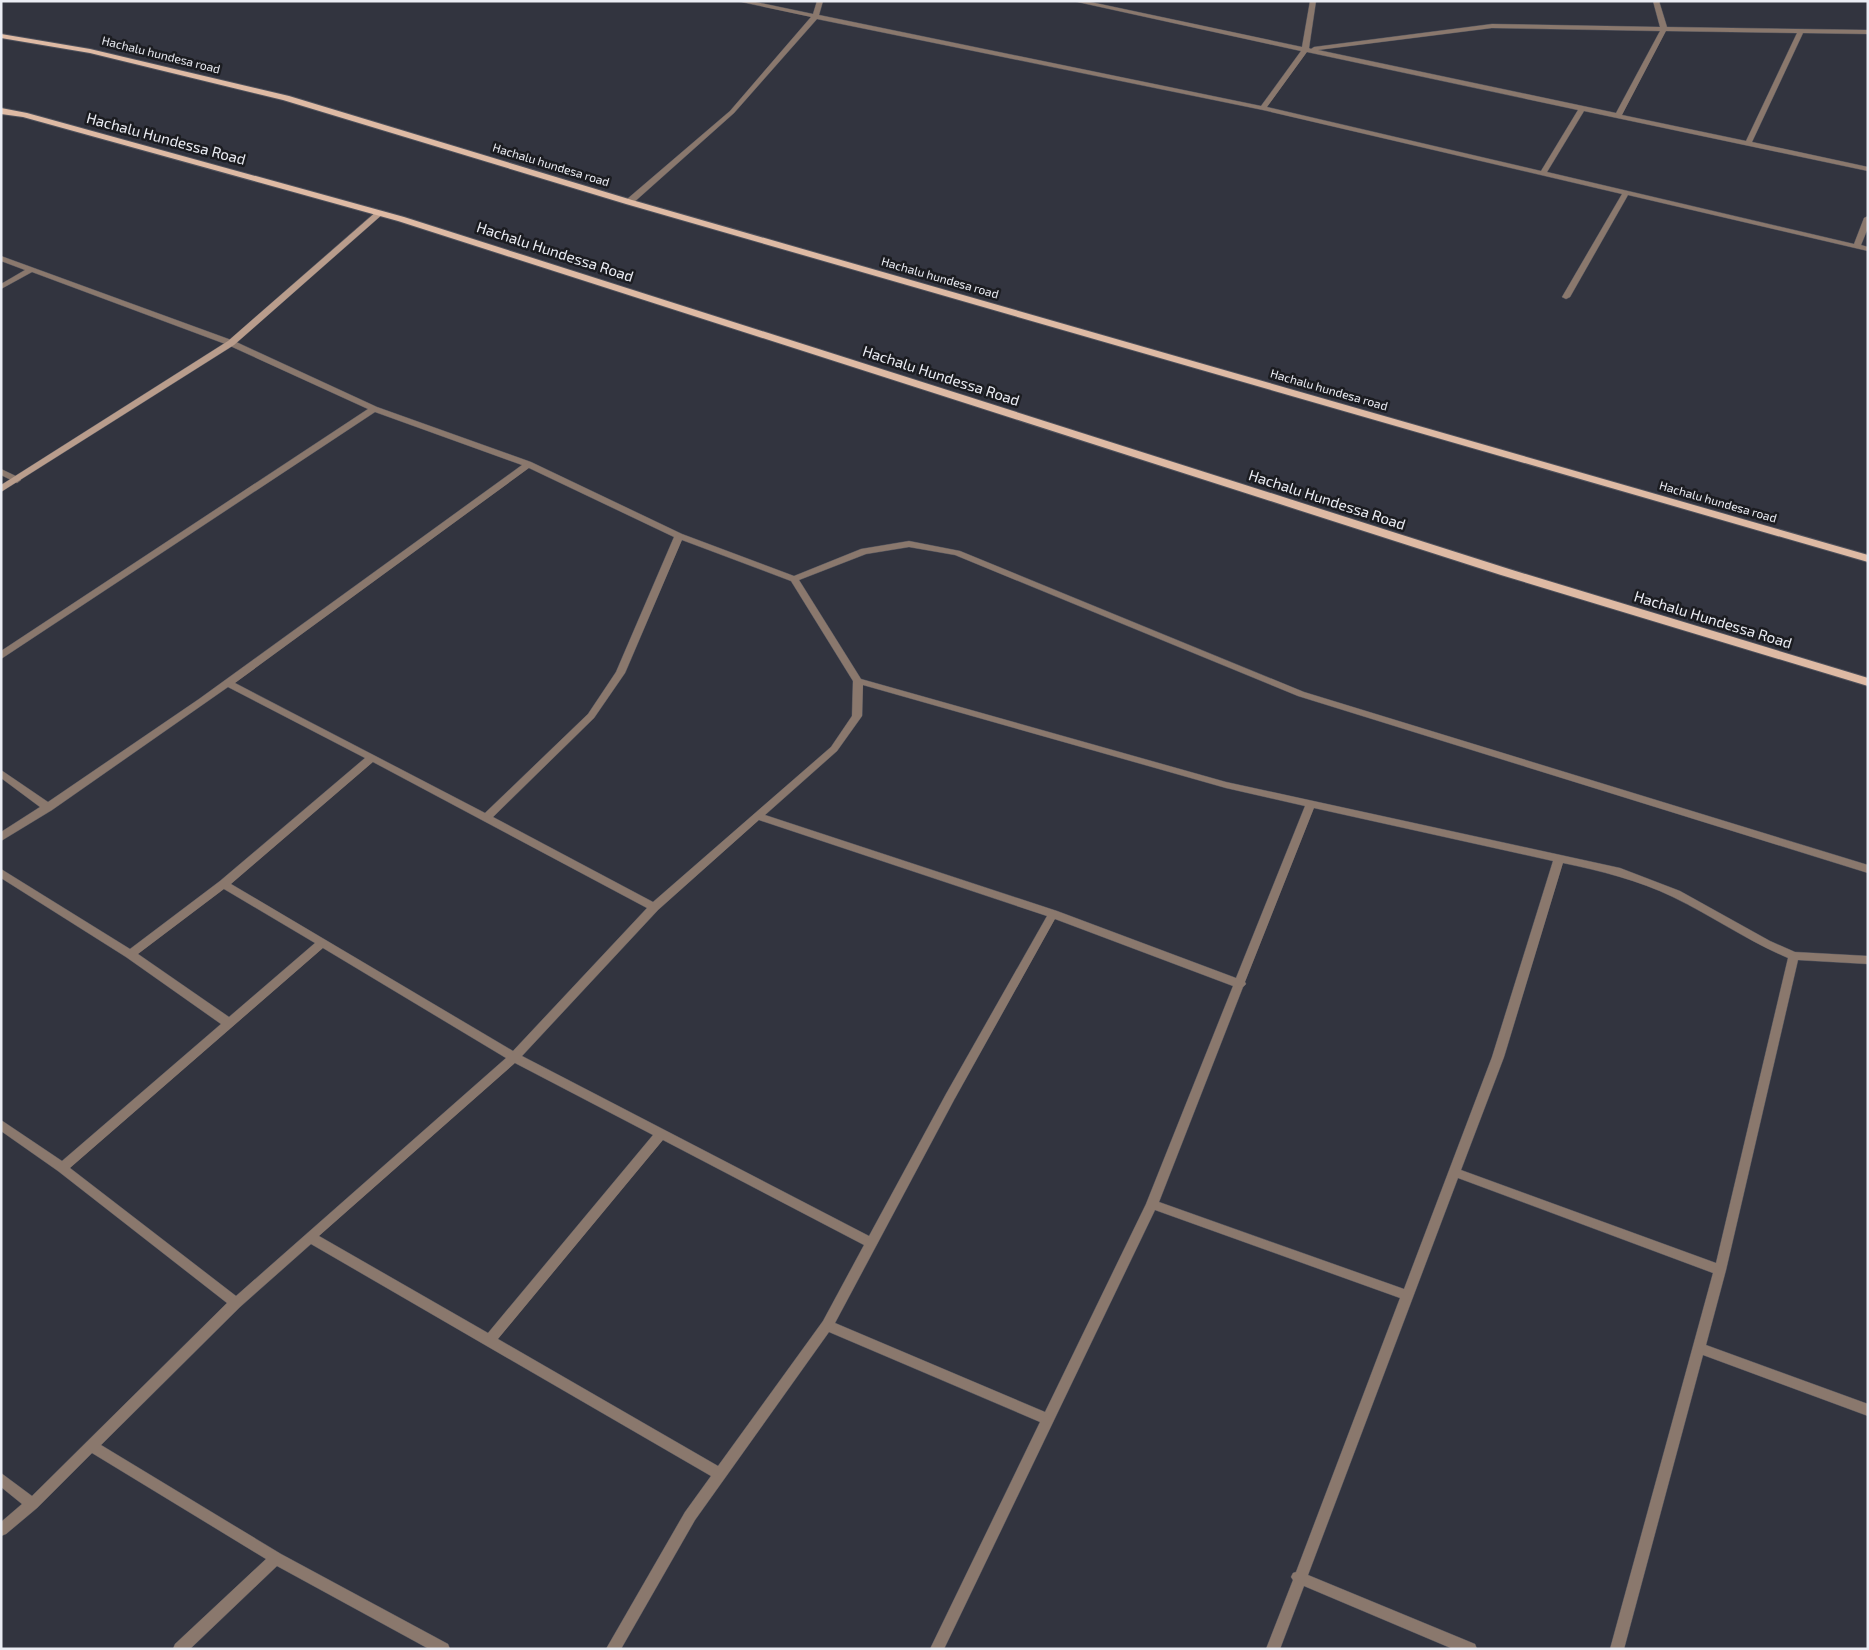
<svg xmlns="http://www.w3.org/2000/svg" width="1869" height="1650" viewBox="0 0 1869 1650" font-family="'Exo 2',sans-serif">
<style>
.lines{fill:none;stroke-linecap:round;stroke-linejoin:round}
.street-casing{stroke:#50525c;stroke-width:1}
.secondary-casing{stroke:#50525c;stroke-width:1}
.primary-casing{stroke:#50525c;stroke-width:2}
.street{fill:#8a786d;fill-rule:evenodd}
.secondary{fill:#b99d8c;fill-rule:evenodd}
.primary{fill:#debaa4;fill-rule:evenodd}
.labels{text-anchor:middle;stroke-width:5;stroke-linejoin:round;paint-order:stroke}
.far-street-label{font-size:12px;fill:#ebedf4;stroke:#1b1c21}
.street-label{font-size:15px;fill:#ebedf4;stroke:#1b1c21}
</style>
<rect width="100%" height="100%" fill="#32343f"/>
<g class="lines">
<g class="street-casing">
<path id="street" d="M737,1h14l62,13 4,-13h6l-4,14 442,91 40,-55 -228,-50h13l216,46 8,-46h6l-7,47 2,1 3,-2 178,-23 168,3 -7,-26h6l8,26 201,3v4l-65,-1 -51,109 116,25v4l-284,-60 -37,61 307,72 10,-26 4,-2v12l-7,17 7,2v4l-240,-56 -58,102 -4,2 -4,-2 60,-103 -359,-84 -446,-91 -83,94 -102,91h-6v-4l104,-89 81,-94zM1492,28l168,3 -44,82 -298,-63zM1666,31l131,2 -51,108 -124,-26zM1307,52l271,58 -37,61 -274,-64z
M1,256l233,85 143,66 154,55 151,72 112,42 67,-27 48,-8 51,10 344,141 564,173v8l-570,-177 -343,-141 -46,-8 -43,7 -67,26 62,99 365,103 394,86 60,23 90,50 25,11 73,4v8l-70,-4 -72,310 -20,75 162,59v12l-165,-61 -79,294h-14l103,-376 -255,-95 -150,397 167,69 2,5h-24l-149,-63 -24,63h-14l27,-69 -2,-3 2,-4 3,-1 104,-274 -245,-88 -211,439h-14l110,-227 -211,-90 -134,188 -74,129h-15l79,-137 26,-36 -400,-232 -71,63 -139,138 180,109 167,90 2,5h-21l-152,-83 -87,83h-17l2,-5 91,-85 -174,-106 -55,55 -31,26 -5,2v-14l21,-18 -21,-17v-14l31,23 195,-193 -169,-132 -57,-40v-11l61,41 159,-137 -95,-67 -125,-79v-9l129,80 90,-68 145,-123 -137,-71 -176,123 -51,31v-9l39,-25 -39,-29v-8l47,32 151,-103 323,-234 -147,-53 -374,247v-8l367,-242 -140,-64 -196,-73 -31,17v-5l24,-14 -24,-9zM529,468l145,69 -58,135 -28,42 -103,99 -250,-130zM682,540l109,41 62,100 -1,35 -21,31 -178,155 -160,-85 101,-99 31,-45zM863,685l363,103 79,18 -69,172 -179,-67 -292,-96 72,-64 25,-35zM373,762l274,146 -134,143 -282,-167zM1314,808l239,53 -61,196 -88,232 -245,-87 84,-215 3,-3 -1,-2zM759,820l288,96 -101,178 -77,142 -347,-180 136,-146zM1563,863c38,8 75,17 110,34 39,19 75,44 115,61l-72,305 -255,-93 43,-113zM224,889l91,54 -86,74 -91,-63zM1055,919l178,67 -87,218 -101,208 -210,-89 119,-223zM323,948l183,110 -270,238 -166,-128zM515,1063l138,72 -165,198 -169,-97zM663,1140l201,105 -41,76 -105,145 -220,-127z
M1,469l19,9 1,2 -4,3 -16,-8z"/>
</g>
<g class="secondary-casing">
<path id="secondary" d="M377,211l7,2 -150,132 -233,147v-7l227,-144z"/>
</g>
<g class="primary-casing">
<path id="primary" d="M1,34l89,15 199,47 343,104 1236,355v7l-1242,-358 -343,-104 -193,-47 -89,-15z
M1,108l26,5 377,104 1105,352 359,109v8l-367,-111 -1103,-354 -375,-104 -22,-3z"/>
</g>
<use href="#street" class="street"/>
<use href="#secondary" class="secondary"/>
<use href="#primary" class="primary"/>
</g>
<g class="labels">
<g class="far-street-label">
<text transform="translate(161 55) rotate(14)" y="4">Hachalu hundesa road</text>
<text transform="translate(551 165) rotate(17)" y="4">Hachalu hundesa road</text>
<text transform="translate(940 278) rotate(16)" y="4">Hachalu hundesa road</text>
<text transform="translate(1329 390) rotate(16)" y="4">Hachalu hundesa road</text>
<text transform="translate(1718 502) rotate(16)" y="4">Hachalu hundesa road</text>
</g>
<g class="street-label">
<text transform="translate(166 139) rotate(15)" y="5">Hachalu Hundessa Road</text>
<text transform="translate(555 252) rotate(18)" y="5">Hachalu Hundessa Road</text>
<text transform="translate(941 376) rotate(18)" y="5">Hachalu Hundessa Road</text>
<text transform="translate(1327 500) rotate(18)" y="5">Hachalu Hundessa Road</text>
<text transform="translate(1713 620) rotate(17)" y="5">Hachalu Hundessa Road</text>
</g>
</g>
<rect width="1869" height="1650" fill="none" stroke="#ebedf4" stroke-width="5"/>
</svg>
